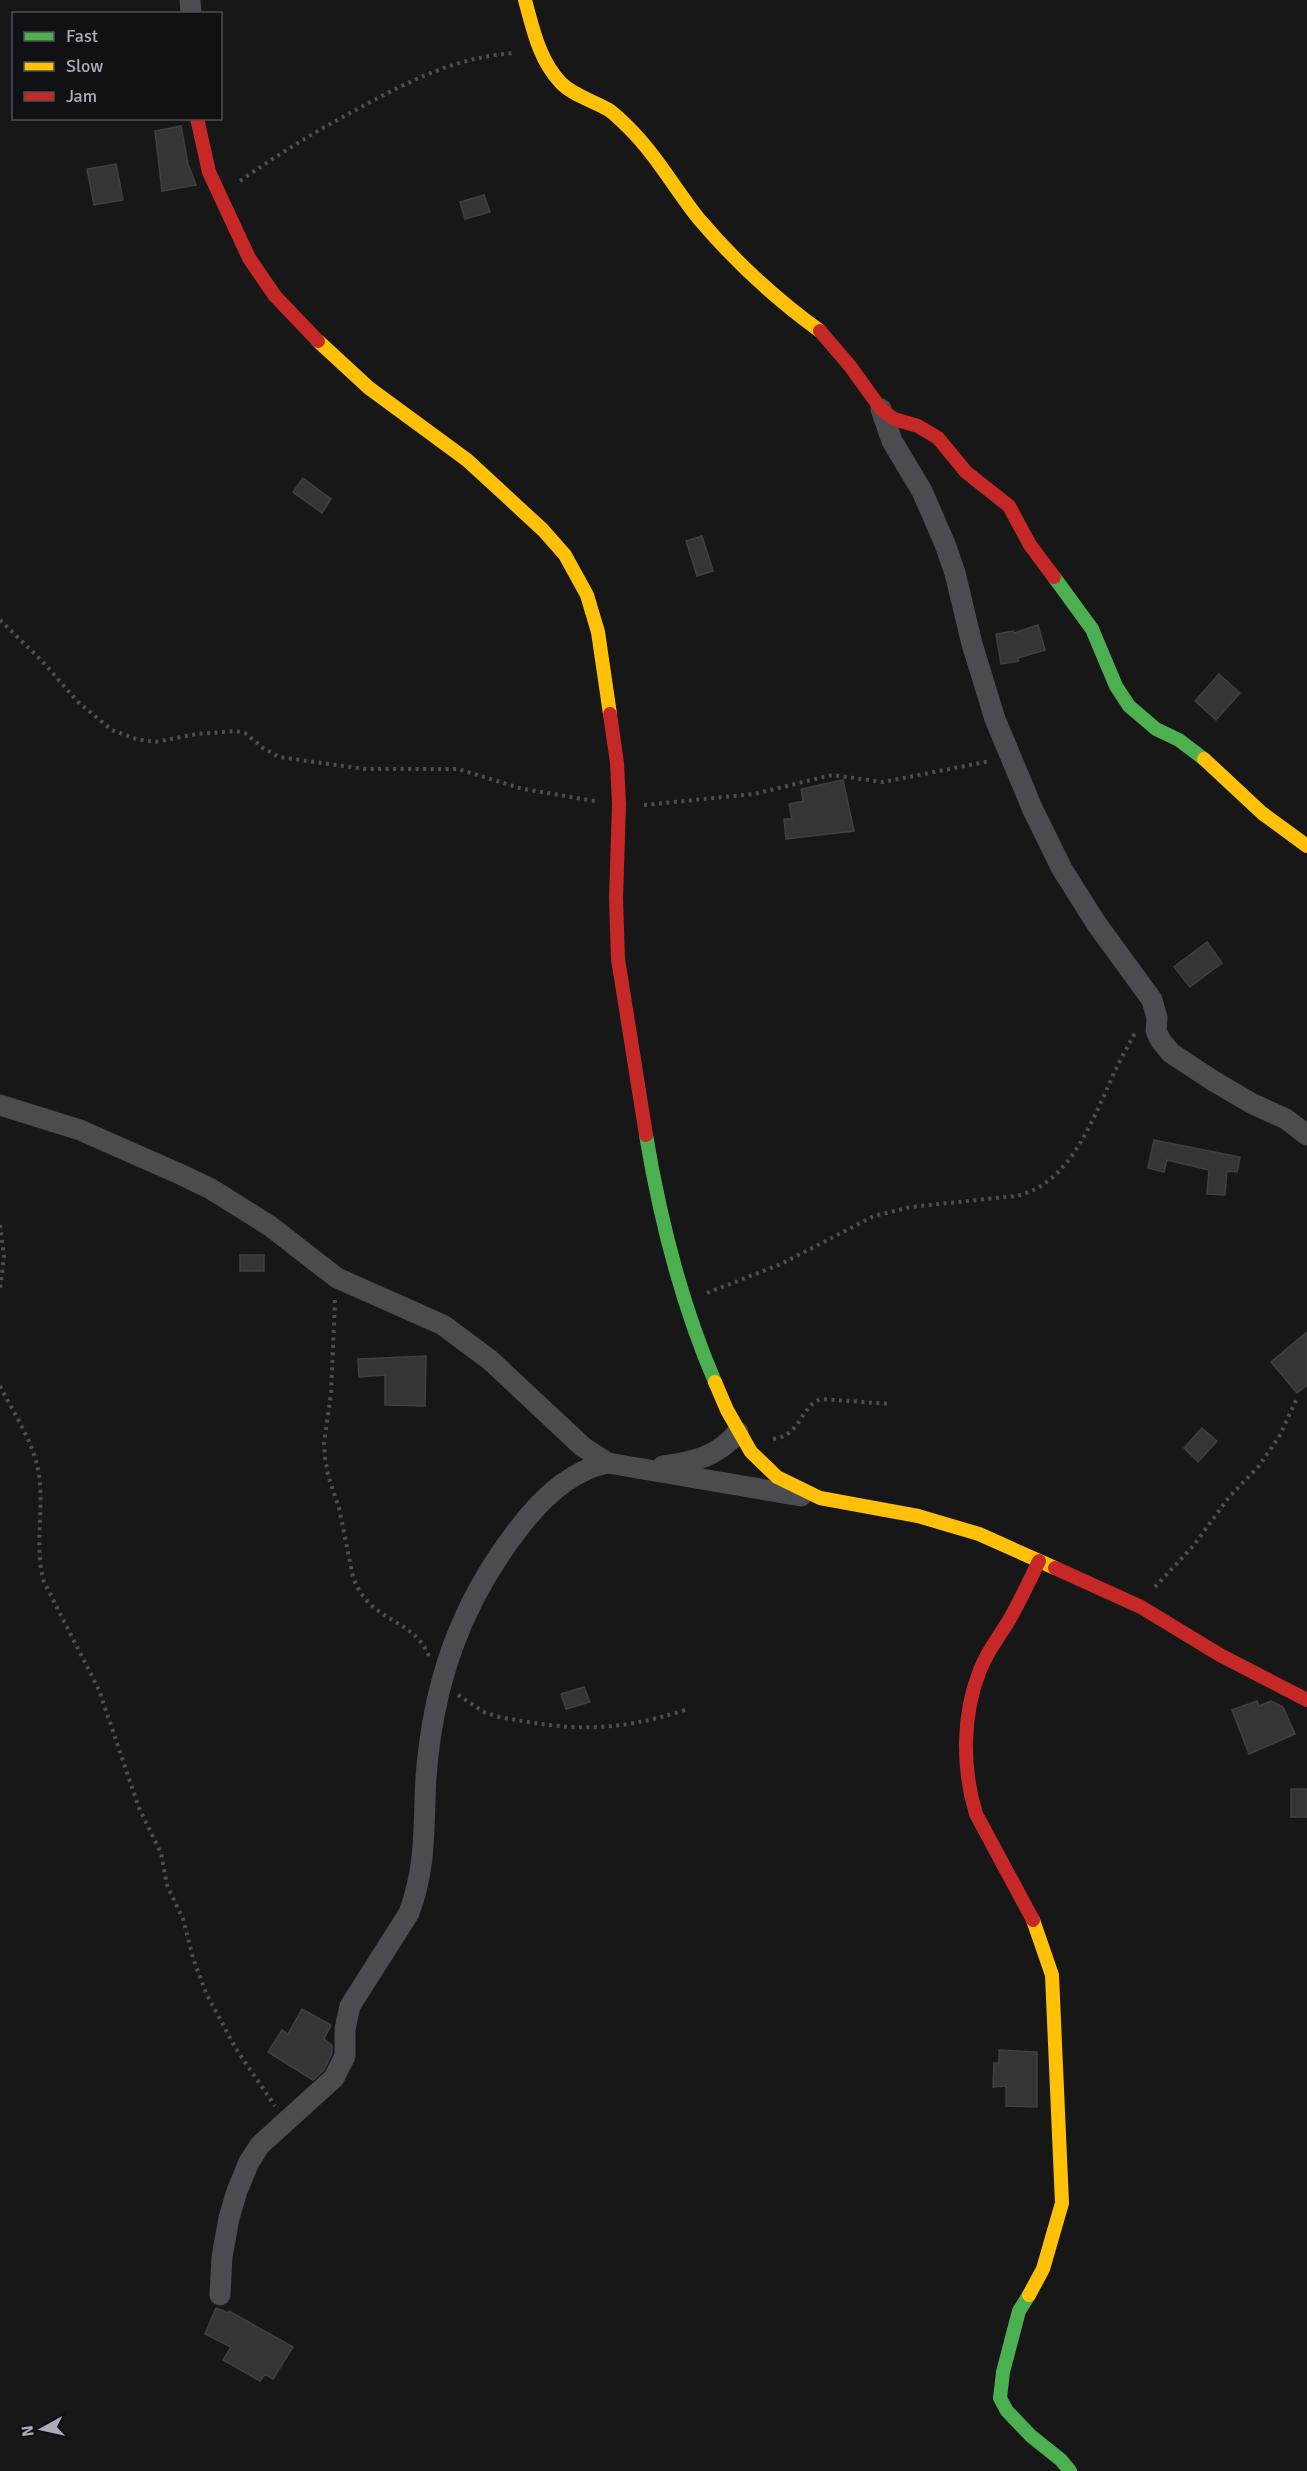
<svg xmlns="http://www.w3.org/2000/svg" width="1307" height="2471" viewBox="0 0 1307 2471" font-family="Signika,sans-serif">
<style>
.building{fill:#353536;stroke:#3f4043;stroke-width:1.5}
.lines{fill:none;stroke-linecap:round;stroke-linejoin:round}
.path{stroke:#4d4e52;stroke-width:4;stroke-dasharray:3 4.5;stroke-linecap:butt}
.street{stroke:#4b4c50;stroke-width:21}
.fast{stroke:#4caf50;stroke-width:14}
.slow{stroke:#ffc107;stroke-width:14}
.jam{stroke:#c62828;stroke-width:14}
</style>
<rect width="100%" height="100%" fill="#171717"/>
<path class="building" d="M181,126l7,38 8,21 -34,6 -7,-60z
M116,164l7,36 -29,5 -7,-36z
M484,195l6,17 -25,7 -5,-17z
M303,478l28,21 -9,14 -29,-21z
M702,536l11,35 -16,5 -11,-35z
M1038,625l7,25 -27,8 1,3 -18,3 -5,-30 17,-3 1,2z
M1219,674l21,19 -24,27 -21,-19z
M843,780l11,51 -68,8 -2,-20h8l-3,-15 14,-3 -2,-12z
M1207,942l15,21 -32,24 -16,-20z
M1154,1140l86,17 -3,15 -10,-1 -2,24 -18,-1 2,-24 -42,-10 -3,12 -16,-4z
M240,1255h24v16h-24z
M1307,1332v53l-10,8 -26,-31z
M426,1356l-1,50 -40,-1v-30l-26,2 -1,-18z
M1202,1428l15,13 -19,21 -14,-14z
M584,1687l6,15 -24,7 -5,-15z
M1257,1701l2,5 12,-5 12,6 12,27 -46,20 -17,-44z
M1291,1789h16v28h-16z
M302,2009l29,16 -7,14 8,6v8l-8,17 -11,10 -45,-28 14,-22 6,4z
M999,2050l38,2v55l-31,-1v-20l-13,1 1,-24h5z
M216,2308l12,5 1,-2 64,36 -20,32 -8,-5 -5,7 -37,-21 8,-13 -26,-13z"/>
<g class="lines">
<path class="path" d="M240,181c33,-23 66,-44 101,-63 55,-30 111,-62 175,-65
M0,620l42,41 36,41 34,28 24,9 19,3 42,-8 39,-3 9,2 18,15 16,9 86,12h93l65,20 72,12
M644,805l110,-11 78,-19 51,7 107,-21
M0,1225l4,32 -4,32
M707,1293l74,-29 93,-48 37,-9 104,-11c57,-11 79,-81 101,-127 6,-13 13,-25 20,-38
M335,1300l-4,94 -7,49 1,15 3,17 11,33 14,69c17,47 59,39 76,79
M0,1386c15,30 34,56 39,89 5,36 -5,72 5,107l55,108 40,118 22,45 6,32 16,34 10,39 13,35 30,56 39,57
M773,1439c28,-3 27,-33 48,-40l70,5
M1155,1587l39,-42 35,-48 30,-31 21,-31 16,-35
M458,1695l26,17 11,4c75,15 117,17 190,-6"/>
<path class="street" d="M190,0l1,14
M881,409l11,32 30,50 23,53 10,29 17,71 23,75 38,91 29,59 34,54 56,77 5,18 -1,13 5,10 10,12 41,27 39,23 35,16 21,16
M0,1105l80,25 102,45 29,14 59,37 67,52 106,47 47,35 93,87 25,16 193,33
M663,1466c31,-4 54,-9 75,-34
M220,2295l2,-38 7,-39 8,-27 12,-29 11,-17 74,-67 11,-22v-27l5,-23 59,-93c18,-49 14,-86 17,-136 7,-92 33,-170 90,-245 23,-31 54,-62 92,-69"/>
<path class="fast" d="M1054,577l38,52 24,57 13,20 27,23 23,11 25,19
M646,1135c14,84 35,168 69,247
M1029,2295l-10,16 -16,61 -3,26 7,13 24,25 30,24 9,11"/>
<path class="slow" d="M525,0c8,29 14,60 36,83 13,13 33,18 48,27 7,5 14,12 20,18 28,28 46,61 70,91 34,40 78,81 121,112
M318,341l51,47 98,72 76,70 22,25 22,40 11,37 12,82
M1204,759l58,54 45,33
M715,1382l12,28 24,42 26,25 43,21 98,18 61,18 76,34
M1029,2295l14,-26 19,-66 -10,-228 -19,-55"/>
<path class="jam" d="M197,118l12,54 40,86 26,38 43,45
M820,331l30,35 31,43 13,10 24,7 20,12 28,34 43,34 21,39 24,32
M610,714l7,49 2,41 -3,94 2,61 28,176
M1055,1568l86,39 79,48 87,45
M1033,1920l-57,-106c-14,-46 -14,-99 4,-144 7,-18 18,-32 28,-48 11,-19 21,-40 31,-61"/>
</g>
<rect x="12" y="12" width="210" height="108" fill="#111113" stroke="#4d4f55" stroke-width="1.5"/>
<rect x="24" y="32" width="30" height="9" fill="#4caf50" stroke="#4d4f55" stroke-width="1.5"/>
<text x="66" y="42" font-size="18" fill="#a8adb8">Fast</text>
<rect x="24" y="62" width="30" height="9" fill="#ffc107" stroke="#4d4f55" stroke-width="1.5"/>
<text x="66" y="72" font-size="18" fill="#a8adb8">Slow</text>
<rect x="24" y="92" width="30" height="9" fill="#c62828" stroke="#4d4f55" stroke-width="1.5"/>
<text x="66" y="102" font-size="18" fill="#a8adb8">Jam</text>
<g transform="translate(42 2429) rotate(262)" stroke="#111113" stroke-width="4.5" paint-order="stroke">
<path d="M0-4.5L10 22L0 15L-10 22Z" fill="#a8adb8"/>
<text y="-9" font-size="16" font-weight="bold" text-anchor="middle" fill="#a8adb8">N</text>
</g>
</svg>
